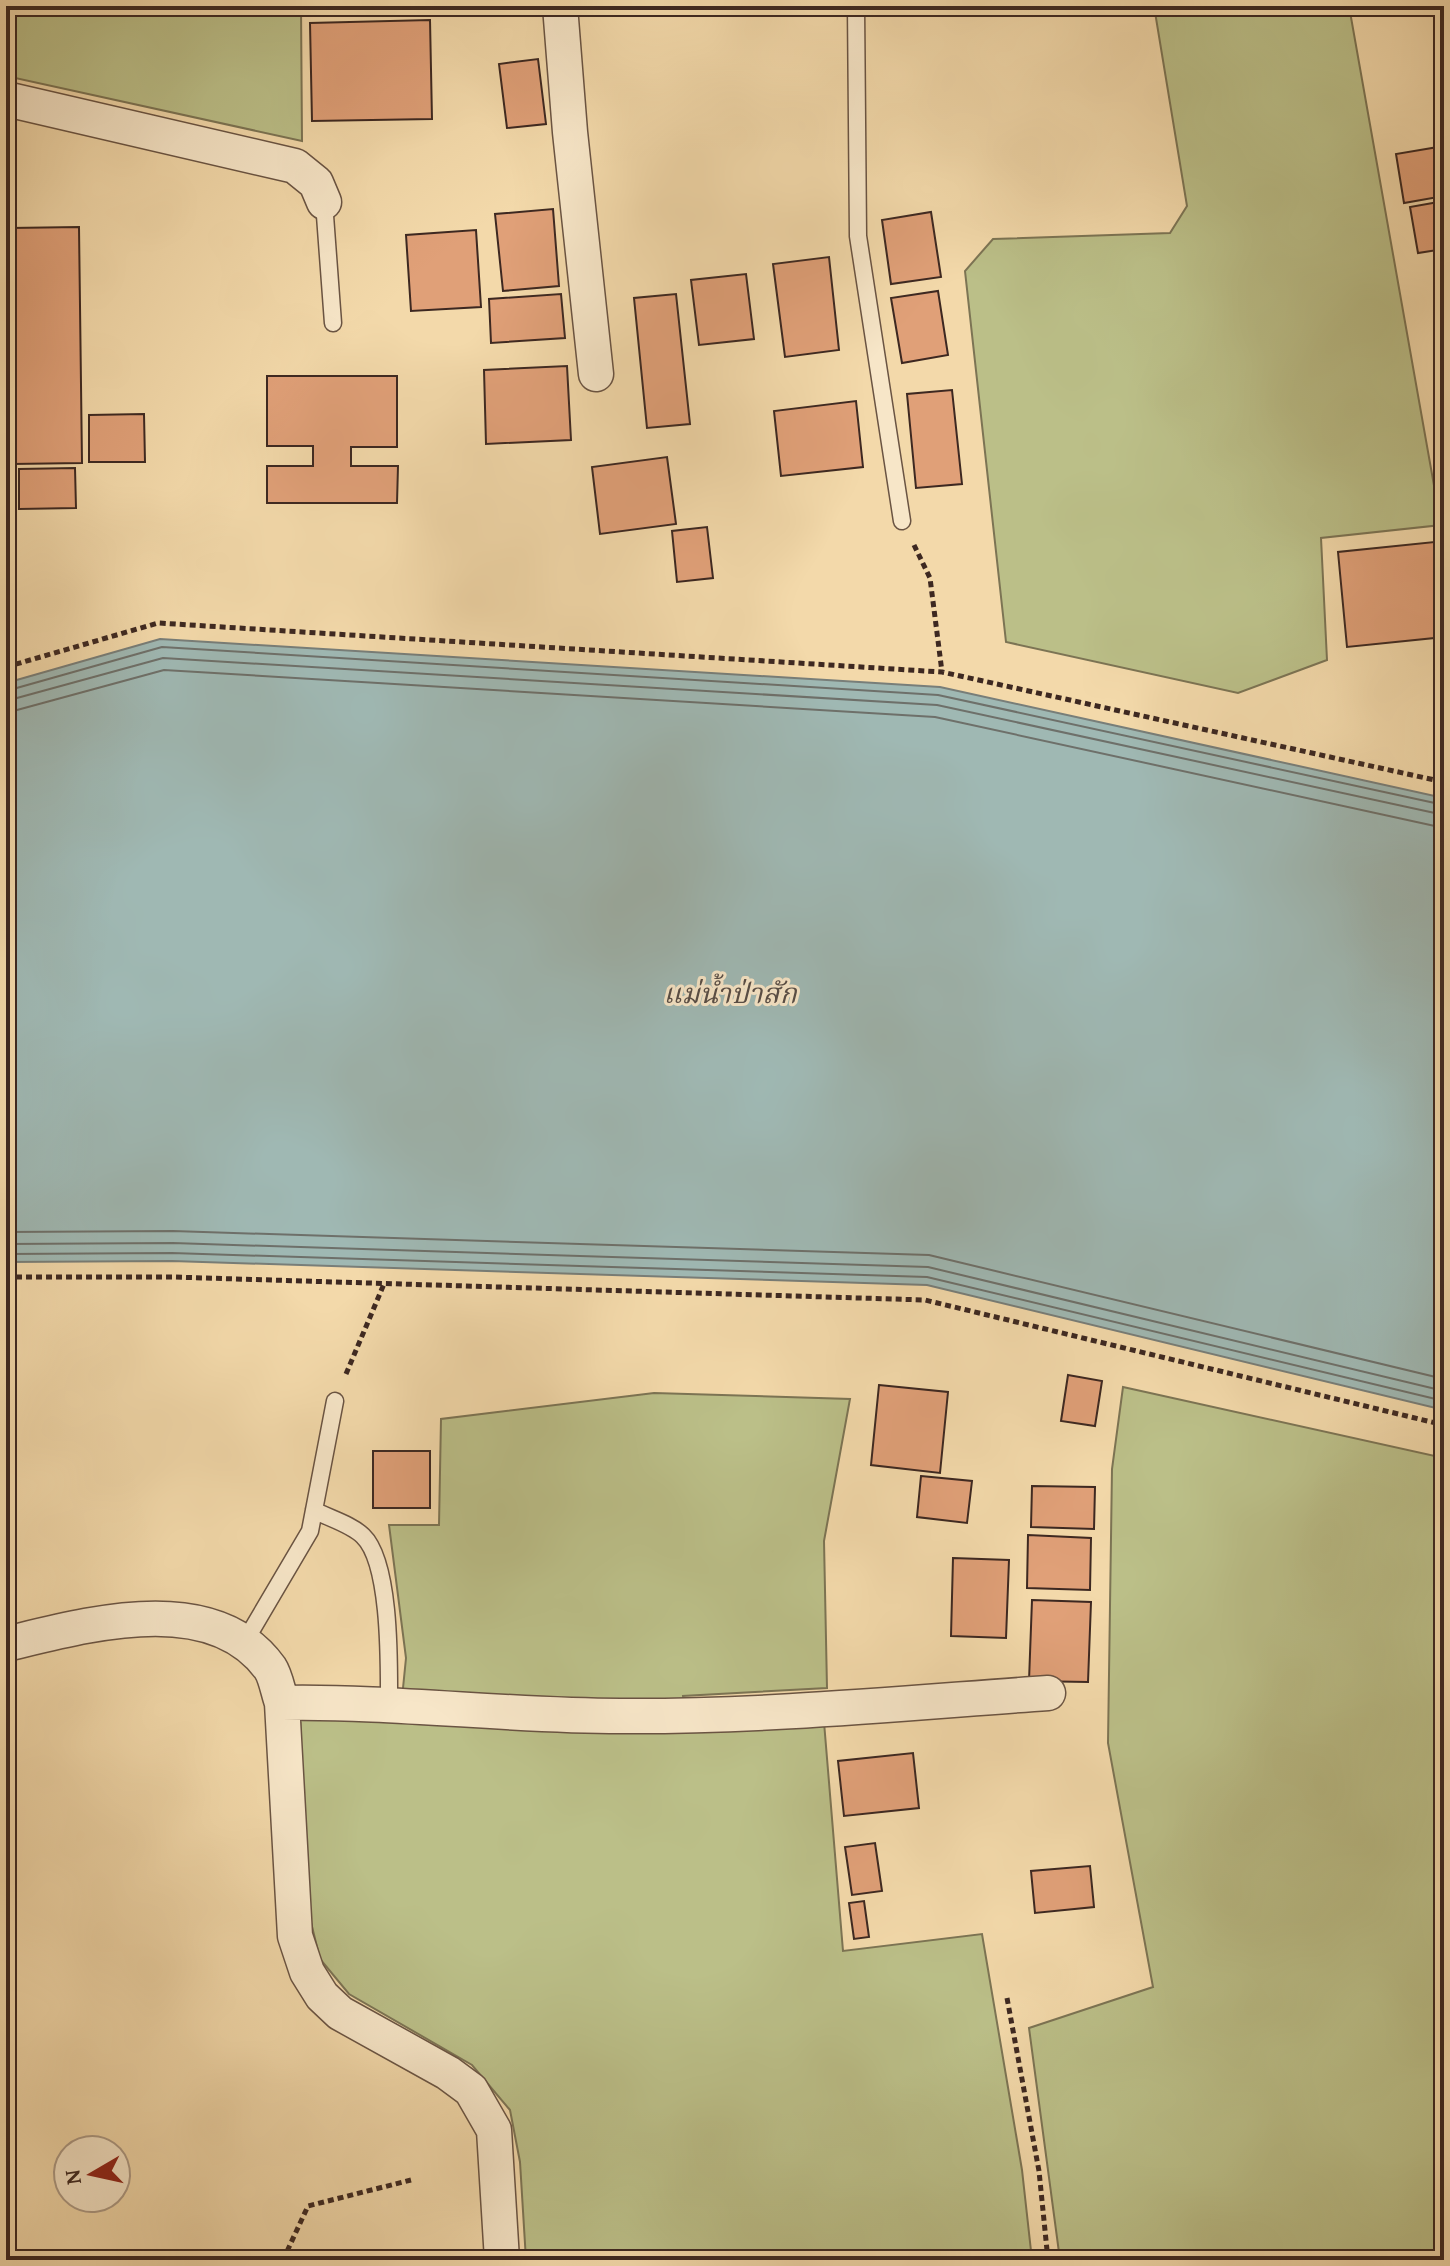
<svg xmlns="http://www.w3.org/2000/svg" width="1450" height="2266" viewBox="0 0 1450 2266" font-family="'Gentium Book Plus','Noto Serif Thai',serif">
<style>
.green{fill:#bbbf88;stroke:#7c7454;stroke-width:2}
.water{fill:#9fb8b3;stroke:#787e79;stroke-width:2}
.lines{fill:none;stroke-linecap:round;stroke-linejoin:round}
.shore{stroke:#6e706a;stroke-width:2}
.building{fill:#e0a078;stroke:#3d2821;stroke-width:2}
.lane-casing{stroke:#6a5443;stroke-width:19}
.street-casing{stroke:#6a5443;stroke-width:37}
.path{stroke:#3d2821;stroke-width:5;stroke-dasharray:6 4;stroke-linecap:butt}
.lane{stroke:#f7e6c8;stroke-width:16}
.street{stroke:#f7e6c8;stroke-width:34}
.labels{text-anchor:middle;stroke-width:6;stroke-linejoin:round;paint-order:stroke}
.water-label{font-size:28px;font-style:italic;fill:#564c46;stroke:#f7e6c8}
</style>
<rect width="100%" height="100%" fill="#f3d9aa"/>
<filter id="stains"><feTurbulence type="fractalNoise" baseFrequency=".0025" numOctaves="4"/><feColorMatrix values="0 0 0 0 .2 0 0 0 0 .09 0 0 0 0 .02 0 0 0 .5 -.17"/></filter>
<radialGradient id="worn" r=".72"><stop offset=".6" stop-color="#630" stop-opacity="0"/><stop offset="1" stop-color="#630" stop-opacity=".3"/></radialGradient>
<path class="green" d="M6,6h295l1,135 -296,-65z
M1154,6h195l92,519 -120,13 6,122 -89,33 -232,-51 -41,-371 28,-32 177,-6 17,-27z
M1123,1387l321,71v802h-384l-31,-232 124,-41 -45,-244 4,-274z
M654,1393l196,6 -26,142 3,147 -144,8 2,31 139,-5 19,229 139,-17 40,236 10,90h-506l-6,-98 -10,-52 -38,-45 -123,-71 -29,-35 -13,-53 -7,-189 100,1 6,-60 -17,-133h50l2,-106z"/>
<path class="water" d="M160,639l780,48 504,111v612l-517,-125 -755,-24 -166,1v-579z"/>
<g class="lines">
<path class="shore" d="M6,691l156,-44 776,48 506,110
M6,701l157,-43 774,47 507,110
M6,713l158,-43 771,47 509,111
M6,1232l167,-1 756,24 515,124
M6,1244l167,-1 755,24 516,124
M6,1254l166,-1 755,24 517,124"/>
</g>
<path class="building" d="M430,20l2,99 -120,2 -2,-98z
M538,59l8,65 -39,4 -8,-64z
M1444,146v50l-40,7 -8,-49z
M1444,201v48l-26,4 -8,-46z
M553,209l6,77 -56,5 -8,-77z
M931,212l10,65 -50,7 -9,-64z
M79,227l3,236 -70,1v-91h-6v-55h5l-1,-90z
M476,230l5,77 -70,4 -5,-76z
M829,257l10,93 -54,7 -12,-93z
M746,274l8,65 -55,6 -8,-65z
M938,291l10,64 -46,8 -11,-65z
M561,294l4,44 -74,5 -2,-44z
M676,294l14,130 -43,4 -13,-130z
M567,366l4,74 -85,4 -2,-74z
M267,376h130v71h-46v19h47l-1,37h-130v-37h46v-20h-46z
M952,390l10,94 -46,4 -9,-94z
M856,401l7,66 -82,9 -7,-65z
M144,414l1,48h-56v-47z
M667,457l9,67 -76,10 -8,-67z
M75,468l1,40 -57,1v-40z
M707,527l6,51 -36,4 -5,-51z
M1444,541v96l-97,10 -9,-95z
M1068,1375l34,6 -7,45 -34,-5z
M879,1385l69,7 -8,81 -69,-8z
M373,1451h57v57h-57z
M921,1476l51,5 -5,42 -50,-6z
M1032,1486l63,1 -1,42 -63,-2z
M1028,1535l63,3 -1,52 -63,-2z
M953,1558l56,2 -3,78 -55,-2z
M1032,1600l59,2 -3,80 -59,-1z
M913,1753l6,55 -75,8 -6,-55z
M875,1843l7,48 -30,4 -7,-48z
M1090,1866l4,41 -59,6 -4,-42z
M864,1901l5,36 -15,2 -5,-36z"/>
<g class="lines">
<g class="lane-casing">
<path id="lane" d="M856,6l2,230 44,285
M324,202l9,121
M314,1510c14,8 37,14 49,26 28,27 26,129 26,168
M244,1643l66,-112 25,-130"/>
</g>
<g class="street-casing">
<path id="street" d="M560,6l10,126 26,242
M6,99l289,67 21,17 8,19
M6,1644c80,-19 206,-56 264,24 6,9 8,24 12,35l13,233 12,36 15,24 18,17 108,60 23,17 23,40 8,130
M282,1703c113,-2 225,13 338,13 143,1 286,-13 428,-23"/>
</g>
<path class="path" d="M914,545l16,33 12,94
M6,667l152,-44 784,49 502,110
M6,1277h166l753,23 519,125
M346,1374l38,-90
M1007,1998l32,173 9,89
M283,2260l25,-54 103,-26"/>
<use href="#lane" class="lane"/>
<use href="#street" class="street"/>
</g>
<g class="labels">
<g class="water-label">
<text x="730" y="1003">แม่น้ำป่าสัก</text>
</g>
</g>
<rect width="1450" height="2266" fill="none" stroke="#f3d9aa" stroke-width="32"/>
<rect x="8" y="8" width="1434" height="2250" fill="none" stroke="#3d2821" stroke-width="4"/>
<rect x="16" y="16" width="1418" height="2234" fill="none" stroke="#3d2821" stroke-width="2"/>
<g transform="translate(92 2174) rotate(261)"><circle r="38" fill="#f7e6c8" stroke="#ad9a85" stroke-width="2"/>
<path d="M0-6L14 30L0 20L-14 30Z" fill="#8f2418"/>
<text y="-12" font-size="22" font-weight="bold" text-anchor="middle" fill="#3d2821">N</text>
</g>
<rect width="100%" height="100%" filter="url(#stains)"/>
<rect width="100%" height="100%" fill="url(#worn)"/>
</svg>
